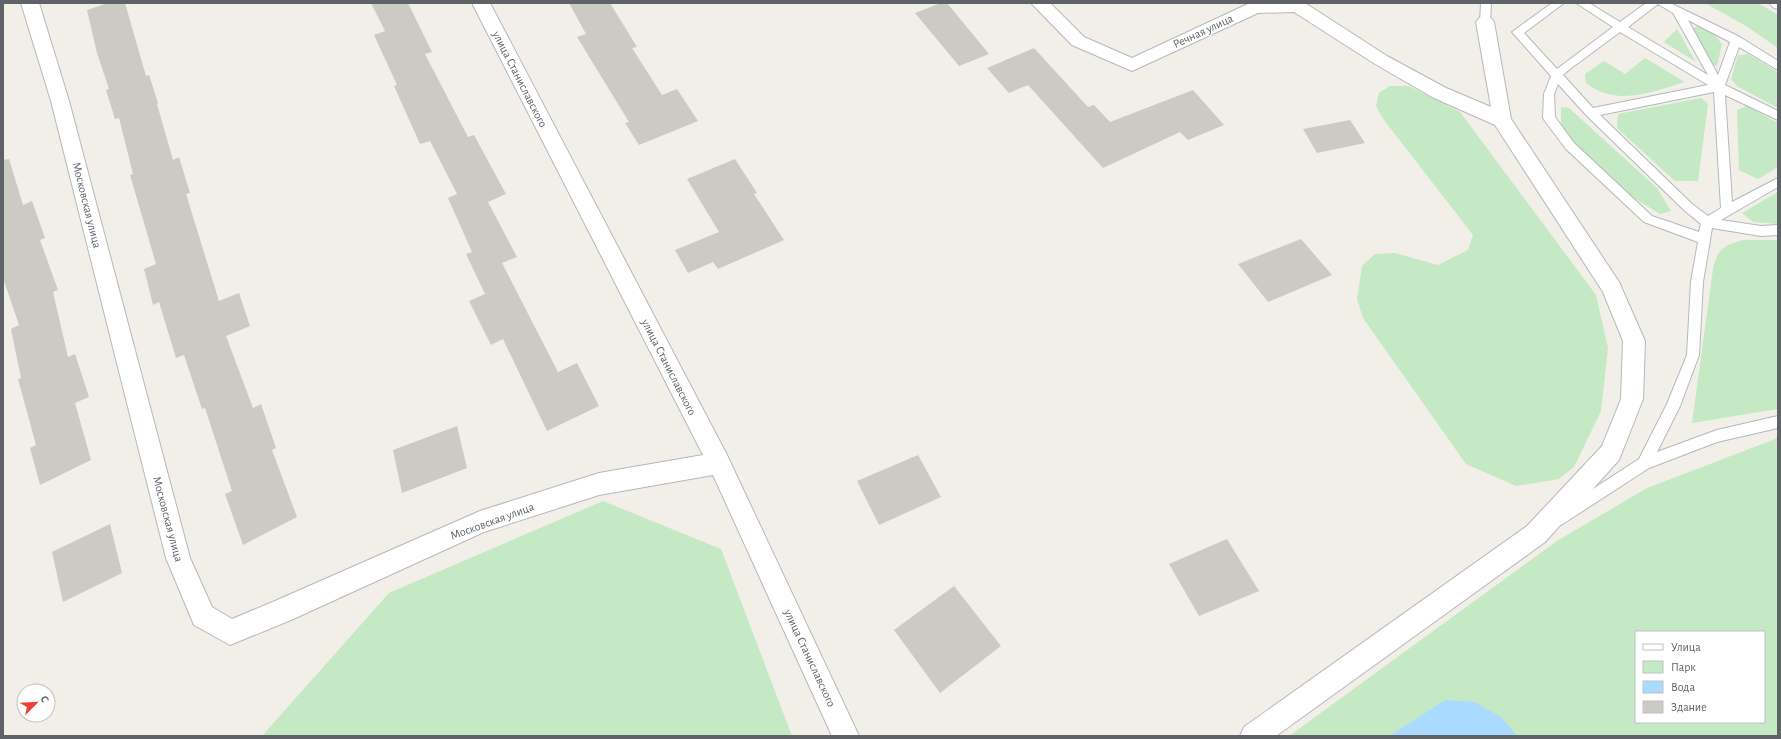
<svg xmlns="http://www.w3.org/2000/svg" width="1781" height="739" viewBox="0 0 1781 739" font-family="'Alegreya Sans',sans-serif">
<style>
.green{fill:#c5e8c5;fill-rule:evenodd}
.water{fill:#aadaff}
.building{fill:#cccac5}
.lines{fill:none;stroke-linecap:round;stroke-linejoin:round}
.lane-casing{stroke:#b5b8bc;stroke-width:2}
.street-casing{stroke:#b5b8bc;stroke-width:2}
.lane{fill:#fff;fill-rule:evenodd}
.street{fill:#fff;fill-rule:evenodd}
.labels{text-anchor:middle;stroke-width:3;stroke-linejoin:round;paint-order:stroke}
.street-label{font-size:12px;fill:#5f6368;stroke:#fff}
</style>
<rect width="100%" height="100%" fill="#f1efe8"/>
<path class="green" d="M1705,3h53l20,12v33l-32,-22z
M1698,26l15,7 9,11 -5,22 -4,-1 -20,-37z
M1677,29l19,33 -32,-20z
M1748,54l30,18v36l-41,-22 -6,-7 7,-24z
M1645,58l40,24c-33,10 -69,25 -99,1l-1,-9 19,-13 21,13z
M1390,86h19l51,26 136,183 12,53 -7,63 -27,56 -15,12 -43,7 -50,-22 -103,-146 -6,-19 5,-33 13,-12 20,-1 43,12 30,-15 5,-15 -89,-115 -8,-14 3,-13z
M1701,98l7,6 -10,77h-23l-58,-53 1,-14z
M1747,106l31,17v44l-20,12 -19,-9 -2,-60z
M1561,107l8,1 88,80 14,23 -11,3 -36,-22 -49,-47 -14,-19z
M1778,192v32l-25,-2 -11,-9z
M1743,240h35v169l-86,14 21,-154c5,-21 10,-23 30,-29z
M1778,438v298h-489l268,-195 90,-53zM1636,632h128v90h-128z
M603,501l118,48 71,187h-530l127,-143z"/>
<path class="water" d="M1445,700l29,2 27,15 16,19h-127z"/>
<path class="building" d="M108,3h17l21,73 3,-1 9,28 -1,1 16,56 6,-3 11,36 -4,1 33,107 20,-8 11,33 -24,10 27,72 8,-4 15,44 -4,2 25,67 -54,28 -18,-51 7,-3 -27,-83 -3,1 -18,-54 -8,3 -17,-56 -6,3 -9,-36 12,-5 -26,-89 3,-1 -14,-56 -4,1 -9,-29 3,-1 -12,-36 -10,-43z
M371,3h37l24,49 -7,2 43,83 6,-2 32,59 -18,8 29,55 -15,6 56,109 19,-9 22,43 -52,25 -44,-92 -12,6 -22,-44 16,-7 -19,-40 6,-2 -24,-54 9,-4 -27,-53 -10,3 -26,-58 3,-1 -23,-50 11,-4z
M569,3h41l27,44 -5,1 30,47 15,-6 21,32 -59,24 -14,-22 4,-1 -52,-85 9,-3z
M941,3h6l42,51 -30,12 -44,-53z
M1034,48l54,59 6,-2 16,17 83,-32 31,35 -36,15 -8,-8 -77,36 -75,-83 -19,8 -22,-25z
M1350,120l15,23 -48,10 -14,-24z
M9,159l14,46 9,-4 13,37 -5,2 18,50 -5,2 15,65 7,-3 14,43 -14,6 16,57 -51,25 -10,-37 6,-3 -18,-66 3,-1 -10,-49 8,-4 -16,-47v-118z
M735,159l22,34 -3,1 30,46 -66,29 -5,-7 -25,11 -13,-23 44,-18 -32,-53z
M1301,239l31,36 -64,27 -30,-38z
M457,426l10,42 -65,25 -9,-43z
M918,455l23,42 -62,28 -22,-44z
M110,524l12,49 -59,29 -11,-50z
M1227,539l32,52 -60,25 -30,-52z
M954,586l47,60 -61,47 -46,-63z"/>
<g class="lines">
<g class="lane-casing">
<path id="lane" d="M1481,3h10l-1,19 -5,4 -5,-4z
M1552,3h12l-40,30 33,36 56,-42 -37,-24h13l31,19 26,-19h24l70,34 38,24v9l-39,-23 -14,38 53,26v9l-53,-25 7,107 46,-24v9l-57,33 40,6 17,-1v10l-17,1 -49,-8 -9,54 -4,73 -19,51 -23,46 60,-22 61,-14v12l-61,14 -68,26 -88,57 -5,-2 -2,-5 2,-5 83,-54 28,-55 20,-49 4,-73 7,-40 -54,-20 -78,-73 -21,-28 -2,-3 1,-24 7,-18 -39,-44zM1658,4l15,9 35,62 -80,-48zM1688,20l42,22 -12,33zM1620,32l88,53 -115,23 -30,-33 7,-6zM1558,84l29,32 97,94 17,14 -2,8 -47,-16 -78,-73 -19,-26 -1,-23zM1714,92l7,116 -13,8 -16,-12 -92,-89z
M1769,3h9v6l-4,-1z"/>
</g>
<g class="street-casing">
<path id="street" d="M21,3h18l30,98 121,457 22,49 20,12 43,-18 205,-90 119,-38 104,-18 -231,-452h18l237,452 132,281h-27l-119,-261 -114,20 -115,37 -193,88 -61,25 -36,-20 -28,-67 -115,-457z
M1031,3h19l34,34 48,21 118,-55h55l82,53 59,32 45,19 -15,-85 3,-4 6,-2 6,2 3,4 17,97 108,163 26,59 -2,58 -24,61 -74,82 -269,194h-36l4,-9 283,-201 75,-80 19,-47 2,-58 -20,-49 -108,-167 -61,-27 -59,-34 -81,-52 -36,1 -126,58 -60,-26z"/>
</g>
<use href="#lane" class="lane"/>
<use href="#street" class="street"/>
</g>
<g class="labels">
<g class="street-label">
<text transform="translate(1203 31) rotate(-25)" y="4">Речная улица</text>
<text transform="translate(520 79) rotate(63)" y="4">улица Станиславского</text>
<text transform="translate(87 205) rotate(76)" y="4">Московская улица</text>
<text transform="translate(669 367) rotate(63)" y="4">улица Станиславского</text>
<text transform="translate(168 519) rotate(75)" y="4">Московская улица</text>
<text transform="translate(492 521) rotate(-20)" y="4">Московская улица</text>
<text transform="translate(810 658) rotate(65)" y="4">улица Станиславского</text>
</g>
</g>
<rect width="1781" height="739" fill="none" stroke="#5f6368" stroke-width="8"/>
<rect x="1635" y="631" width="130" height="92" fill="#ffffff" stroke="#bfc1c3"/>
<rect x="1643" y="644" width="20" height="6" fill="#ffffff" stroke="#bfc1c3"/>
<text x="1671" y="651" font-size="12" fill="#5f6368">Улица</text>
<rect x="1643" y="661" width="20" height="12" fill="#c5e8c5" stroke="#bfc1c3"/>
<text x="1671" y="671" font-size="12" fill="#5f6368">Парк</text>
<rect x="1643" y="681" width="20" height="12" fill="#aadaff" stroke="#bfc1c3"/>
<text x="1671" y="691" font-size="12" fill="#5f6368">Вода</text>
<rect x="1643" y="701" width="20" height="12" fill="#cccac5" stroke="#bfc1c3"/>
<text x="1671" y="711" font-size="12" fill="#5f6368">Здание</text>
<g transform="translate(36 703) rotate(66)"><circle r="19" fill="#ffffff" stroke="#bfc1c3"/>
<path d="M0-3L7 15L0 10L-7 15Z" fill="#ea4335"/>
<text y="-6" font-size="11" font-weight="bold" text-anchor="middle" fill="#5f6368">С</text>
</g>
</svg>
